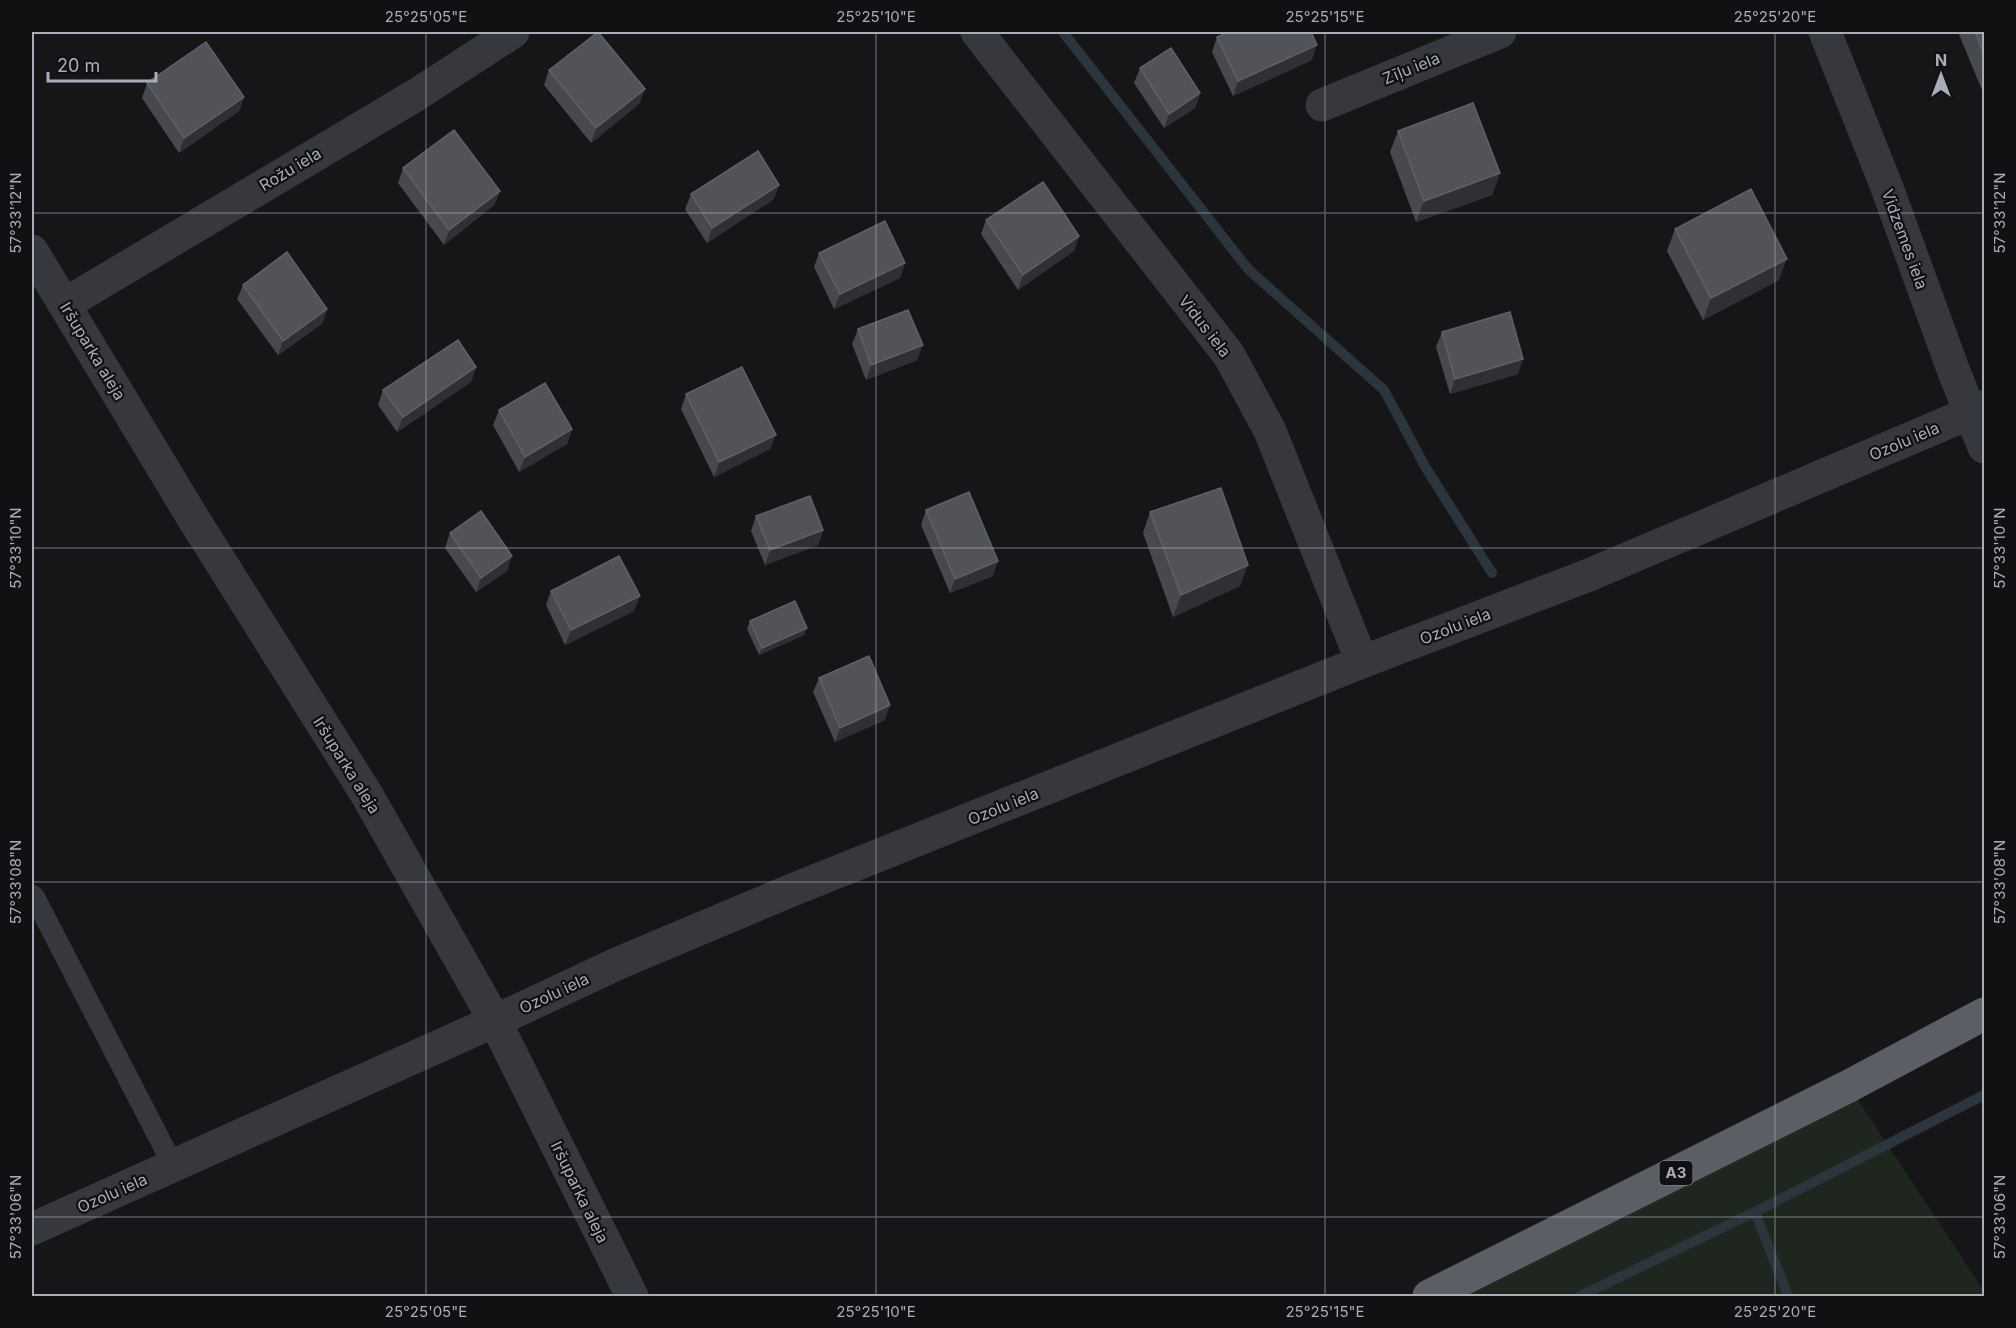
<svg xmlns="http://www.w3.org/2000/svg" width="2016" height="1328" viewBox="0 0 2016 1328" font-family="Inter,sans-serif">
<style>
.green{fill:#1e261f}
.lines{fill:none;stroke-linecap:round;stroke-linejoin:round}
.stream{stroke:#2c353c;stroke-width:10}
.service{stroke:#37383d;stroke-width:21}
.minor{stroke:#37383d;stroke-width:33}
.trunk{stroke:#5b5e65;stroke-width:33}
.wall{fill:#47494d}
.shaded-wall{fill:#2f3033}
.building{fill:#525359;stroke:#5f6168;stroke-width:1.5}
.ticks{fill:none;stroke:#a8adb8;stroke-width:1.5;stroke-opacity:0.45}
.labels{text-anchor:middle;stroke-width:4.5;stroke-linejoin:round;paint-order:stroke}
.shield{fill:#111113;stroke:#7b7e86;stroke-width:1.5}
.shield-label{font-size:15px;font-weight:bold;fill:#a8adb8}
.street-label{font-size:16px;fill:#a8adb8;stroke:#111113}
.neatline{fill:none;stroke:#a8adb8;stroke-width:2}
.ticks-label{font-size:15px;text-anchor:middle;fill:#a8adb8}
</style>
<rect width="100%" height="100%" fill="#161618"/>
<path class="green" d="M1849,1086l135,205v5h-555z"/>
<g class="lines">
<path class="stream" d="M1063,32l185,237 136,121 42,78 66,105
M1755,1212l33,84
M1580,1296l175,-84 229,-117"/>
<path class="service" d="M32,895l3,3 138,267"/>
<path class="minor" d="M977,32l252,323 41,76 92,231
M1825,32l61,153 68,187 30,75
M1322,105l178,-73
M32,251l161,267 174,277 128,226 137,275
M65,304l351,-209 97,-63
M32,1229l463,-208 126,-59 171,-72 570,-228 227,-87 395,-168"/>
<path class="trunk" d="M1429,1296l420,-210 135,-72"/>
</g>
<path class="wall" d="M1958,32h26v63z
M1217,37l95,23 -79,36 -21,-44z
M1140,68l60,25 -5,15 -31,20 -30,-45z
M549,70l96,19 -6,15 -48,39 -47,-58z
M147,83l97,14 -5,14 -60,42 -37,-55z
M1398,131l102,42 -8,22 -76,27 -26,-70z
M403,168l97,23 -6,14 -50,40 -46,-62z
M691,194l83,5 -67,44 -22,-34z
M986,220l93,16 -5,15 -56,39 -37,-56z
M1675,229l104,51 -76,40 -36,-69z
M819,253l81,25 -66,31 -20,-42z
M243,285l84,24 -5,15 -44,31 -41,-56z
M858,329l59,31 -51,20 -14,-36z
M1442,332l76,42 -68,20 -14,-47z
M476,367l-5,15 -74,50 -19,-27 5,-15z
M686,394l84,55 -56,28 -33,-68z
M499,410l73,19 -5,15 -48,28 -26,-47z
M926,510l67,66 -43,17 -29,-68z
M1150,512l90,74 -67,31 -30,-84z
M756,516l67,14 -5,15 -53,20 -14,-34z
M450,533l57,38 -31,21 -31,-44z
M551,591l83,20 -69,34 -19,-40z
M750,621l54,14 -45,20 -12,-26z
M819,678l66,42 -50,22 -22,-50z"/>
<path class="shaded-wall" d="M1317,45l-5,15 -79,36 5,-15z
M645,89l-6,15 -48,39 5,-15z
M1200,93l-5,15 -31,20 5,-14z
M244,97l-5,14 -60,42 5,-15z
M1500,173l-8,22 -76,27 8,-21z
M779,185l-5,14 -67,44 5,-15z
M500,191l-6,14 -50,40 5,-15z
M1079,236l-5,15 -56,39 5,-15z
M1787,259l-8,21 -76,40 8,-22z
M905,263l-5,15 -66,31 6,-15z
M327,309l-5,15 -44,31 5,-14z
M923,345l-6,15 -51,20 5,-15z
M1523,359l-5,15 -68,20 5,-15z
M476,367l-5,15 -74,50 6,-15z
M572,429l-5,15 -48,28 6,-15z
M776,435l-6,14 -56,28 5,-15z
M823,530l-5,15 -53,20 5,-15z
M512,556l-5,15 -31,21 5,-14z
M998,561l-5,15 -43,17 5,-14z
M1248,565l-8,21 -67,31 8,-22z
M640,596l-6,15 -69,34 6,-15z
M807,628l-3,7 -45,20 3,-7z
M890,705l-5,15 -50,22 5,-14z"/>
<path class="building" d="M598,32l47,57 -49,39 -47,-58z
M1228,32h83l6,13 -79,36 -21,-44z
M1975,32h9v23z
M206,42l38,55 -60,41 -37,-55z
M1171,48l29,45 -31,21 -29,-46z
M1473,103l27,70 -76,28 -26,-70z
M454,130l46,61 -51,39 -46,-62z
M758,151l21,34 -67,43 -21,-34z
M1043,182l36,54 -56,39 -37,-55z
M1751,189l36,70 -76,39 -36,-69z
M885,221l20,42 -65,31 -21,-41z
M287,252l40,57 -44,32 -40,-56z
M908,310l15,35 -52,20 -13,-36z
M1510,312l13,47 -68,20 -13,-47z
M458,340l18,27 -73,50 -20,-27z
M742,367l34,68 -57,27 -33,-68z
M545,383l27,46 -47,28 -26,-47z
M1221,488l27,77 -67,30 -31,-83z
M969,492l29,69 -43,18 -29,-69z
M810,496l13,34 -53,20 -14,-34z
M481,511l31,45 -31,22 -31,-45z
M619,556l21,40 -69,34 -20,-39z
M795,601l12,27 -45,20 -12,-27z
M869,656l21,49 -50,23 -21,-50z"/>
<path class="ticks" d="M426,32v1264M876,32v1264M1325,32v1264M1775,32v1264M32,213h1952M32,548h1952M32,882h1952M32,1217h1952"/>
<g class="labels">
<rect class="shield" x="1659.5" y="1161" width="33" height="24" rx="4.5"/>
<g class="shield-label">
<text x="1676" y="1178">A3</text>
</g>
<g class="street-label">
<text transform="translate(1411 68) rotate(-22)" y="6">Zīļu iela</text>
<text transform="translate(290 169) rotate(-31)" y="6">Rožu iela</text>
<text transform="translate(1905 239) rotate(70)" y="6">Vidzemes iela</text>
<text transform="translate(1205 326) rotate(52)" y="6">Vidus iela</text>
<text transform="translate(93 351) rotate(59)" y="6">Iršuparka aleja</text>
<text transform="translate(1904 441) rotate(-23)" y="6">Ozolu iela</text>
<text transform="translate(1455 626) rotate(-21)" y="6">Ozolu iela</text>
<text transform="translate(347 765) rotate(58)" y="6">Iršuparka aleja</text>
<text transform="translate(1003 806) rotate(-22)" y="6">Ozolu iela</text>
<text transform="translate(554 993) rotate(-25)" y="6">Ozolu iela</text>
<text transform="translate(580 1192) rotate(64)" y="6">Iršuparka aleja</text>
<text transform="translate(112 1193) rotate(-24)" y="6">Ozolu iela</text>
</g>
</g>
<rect width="2016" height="1328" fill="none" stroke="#111113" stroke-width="66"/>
<g transform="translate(1941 75)" stroke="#111113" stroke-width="4.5" paint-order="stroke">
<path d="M0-4.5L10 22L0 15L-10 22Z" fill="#a8adb8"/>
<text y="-9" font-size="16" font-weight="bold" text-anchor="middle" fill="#a8adb8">N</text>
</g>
<path d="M48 72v9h108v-9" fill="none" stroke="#a8adb8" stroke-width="3"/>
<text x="57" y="72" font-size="18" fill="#a8adb8" stroke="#111113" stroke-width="4.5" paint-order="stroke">20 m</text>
<rect x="33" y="33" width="1950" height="1262" class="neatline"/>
<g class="ticks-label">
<text x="426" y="22">25°25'05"E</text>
<text x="876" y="22">25°25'10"E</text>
<text x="1325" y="22">25°25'15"E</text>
<text x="1775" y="22">25°25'20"E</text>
<text transform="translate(16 213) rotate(-90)" y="5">57°33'12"N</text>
<text transform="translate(2000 213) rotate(-90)" y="5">57°33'12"N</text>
<text transform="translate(16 548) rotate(-90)" y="5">57°33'10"N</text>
<text transform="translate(2000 548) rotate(-90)" y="5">57°33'10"N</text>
<text transform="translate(16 882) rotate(-90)" y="5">57°33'08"N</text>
<text transform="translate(2000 882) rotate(-90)" y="5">57°33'08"N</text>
<text transform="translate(16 1217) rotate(-90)" y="5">57°33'06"N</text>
<text transform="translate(2000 1217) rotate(-90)" y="5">57°33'06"N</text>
<text x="426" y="1317">25°25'05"E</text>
<text x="876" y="1317">25°25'10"E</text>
<text x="1325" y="1317">25°25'15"E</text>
<text x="1775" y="1317">25°25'20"E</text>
</g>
</svg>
